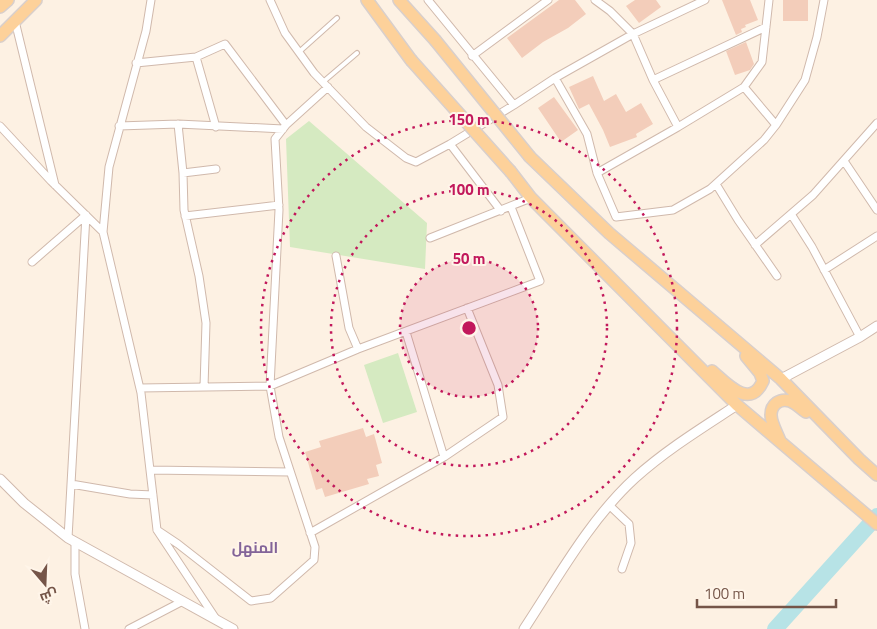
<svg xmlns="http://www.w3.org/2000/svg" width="877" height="629" viewBox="0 0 877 629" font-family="'Titillium Web',Cairo,sans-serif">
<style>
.green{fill:#d5eac1}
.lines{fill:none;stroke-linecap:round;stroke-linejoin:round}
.river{stroke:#b7e3e6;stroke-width:16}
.building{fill:#f3cdba}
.service-casing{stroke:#d0b9ac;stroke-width:6}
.minor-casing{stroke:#d0b9ac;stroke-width:9}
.tertiary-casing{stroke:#d0b9ac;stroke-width:11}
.primary-casing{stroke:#d8cfcc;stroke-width:14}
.service{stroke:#fff;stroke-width:4}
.minor{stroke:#fff;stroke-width:7}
.tertiary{stroke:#fff;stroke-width:9}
.primary{stroke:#fdd19a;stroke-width:11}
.primary-bridge-casing{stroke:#d8cfcc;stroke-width:14;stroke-linecap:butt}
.primary-bridge{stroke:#fdd19a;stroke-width:11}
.ring{fill:none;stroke:#c2185b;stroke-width:2.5;stroke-dasharray:2.5 5}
.labels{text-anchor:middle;stroke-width:4;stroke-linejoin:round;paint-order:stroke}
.neighbourhood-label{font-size:15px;font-weight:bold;fill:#836499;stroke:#fff5e9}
.centre{fill:#c2185b;stroke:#fff5e9;stroke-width:2.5}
.ring-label{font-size:15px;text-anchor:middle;font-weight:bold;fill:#c2185b;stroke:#fff5e9;stroke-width:4;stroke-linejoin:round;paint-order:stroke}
</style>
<rect width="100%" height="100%" fill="#fdf1e3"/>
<path class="green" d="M309,121l118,102 -2,46 -135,-22 -4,-108z
M398,353l19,59 -34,11 -19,-58z"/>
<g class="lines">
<path class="river" d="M775,629l102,-113"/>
</g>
<path class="building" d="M559,0h16l11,14 -18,14 -25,14 -21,16 -15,-20z
M635,0h21l5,7 -22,16 -13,-17z
M722,0h28l8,20 -13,5 1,2 -5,2 1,3 -6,3z
M783,0h25v21h-25z
M746,42l8,22 -4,6 -15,5 -9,-24z
M593,76l11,25 12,-7 10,18 15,-9 12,21 -17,10 1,3 -27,10 -7,-17 -14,-26 -10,5 -10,-22z
M554,97l24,33 -17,12 -23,-34z
M363,428l3,9 8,-3 8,29 -6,2 3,11 -12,3 2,5 -44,13 -3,-9 -6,2 -11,-38 16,-5 -2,-6z"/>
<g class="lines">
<g class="service-casing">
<path id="service" d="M299,52l38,-34
M323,82l34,-29"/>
</g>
<g class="minor-casing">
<path id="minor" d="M151,0l-5,31 -37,136 -6,65 38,161 16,137 59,89
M270,0l15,33 29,40 52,54 40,31 10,4 34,-18 51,67
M428,0l86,105 41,-27 78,-44 72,-34
M595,0l15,11 23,23 20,46 25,47
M15,21l40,164
M472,56l76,-56
M196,57l20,70
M136,63l60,-6 29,-13 61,81
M555,78l32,56 10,39 19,44 57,-7 37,-21 54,-49 12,-15 29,-45 12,-43 7,-37
M653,80l113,-53
M744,87l32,38
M178,124l5,49 1,37 15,66 7,47 -2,64
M0,126l51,55 52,51
M119,126l59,-2 105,5
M450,144l64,-39
M844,161l33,49
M183,173l33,-4
M597,173l81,-46 66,-40 18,-25 7,-62
M716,184l22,36 39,56
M791,214l21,33 48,90
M185,216l94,-11
M430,238l101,-40
M755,245l58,-50 64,-72
M336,256l13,72 9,21
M32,262l54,-47
M824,270l53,-34
M406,332l38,125
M140,388l130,-2 88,-37 182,-68 -29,-74
M150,470l140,2
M71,484l59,10 23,1
M609,505l20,19 2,19 -9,26
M157,530l21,14 73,57 20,-3 43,-38 1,-13 -36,-110 -9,-51 9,-176 -4,-71 11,-14 42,-38
M310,533l134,-76 59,-40 -5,-32 -31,-77
M68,538l18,-323
M75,542v32l10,55
M129,629l54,-28"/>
</g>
<g class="tertiary-casing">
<path id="tertiary" d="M781,379l79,-42 17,-11
M0,479l24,24 44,35 165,91
M524,629c33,-50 66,-110 111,-151 31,-28 67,-50 102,-73"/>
</g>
<g class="primary-casing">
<path id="primary" d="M367,0l44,60
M399,0l36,40
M0,7l8,-7
M0,36l36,-36
M530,157l79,76 172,146 78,80 18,16
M511,172l20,26 206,207 140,119
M712,371c15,13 38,39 51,10l-3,-8 -14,-17
M780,441c-3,-8 -9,-18 -9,-26 0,-11 9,-17 19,-14 6,2 11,8 16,11"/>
</g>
<use href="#service" class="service"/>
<use href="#minor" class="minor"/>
<use href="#tertiary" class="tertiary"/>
<use href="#primary" class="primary"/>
<g class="primary-bridge-casing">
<path id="primary-bridge" d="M435,40l95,117
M411,60l100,112"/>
</g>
<use href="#primary-bridge" class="primary-bridge"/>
</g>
<circle cx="469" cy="328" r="69" fill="#c2185b" fill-opacity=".12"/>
<g class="ring">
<circle cx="469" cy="328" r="69"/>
<circle cx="469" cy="328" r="138"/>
<circle cx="469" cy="328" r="208"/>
</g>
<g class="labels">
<g class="neighbourhood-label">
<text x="255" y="553">المنهل</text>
</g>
</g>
<circle cx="469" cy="328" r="8" class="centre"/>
<g class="ring-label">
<text x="469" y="125">150 m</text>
<text x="469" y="195">100 m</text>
<text x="469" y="264">50 m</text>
</g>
<g transform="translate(45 584) rotate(161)" stroke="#fff5e9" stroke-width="4" paint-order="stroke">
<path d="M0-4L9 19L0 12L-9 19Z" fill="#755548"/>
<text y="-8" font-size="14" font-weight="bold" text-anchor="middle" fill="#755548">ش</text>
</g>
<path d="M697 599v8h139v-8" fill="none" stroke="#755548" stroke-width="2.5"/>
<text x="704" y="599" font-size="15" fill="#755548" stroke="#fff5e9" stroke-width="4" paint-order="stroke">100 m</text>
</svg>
